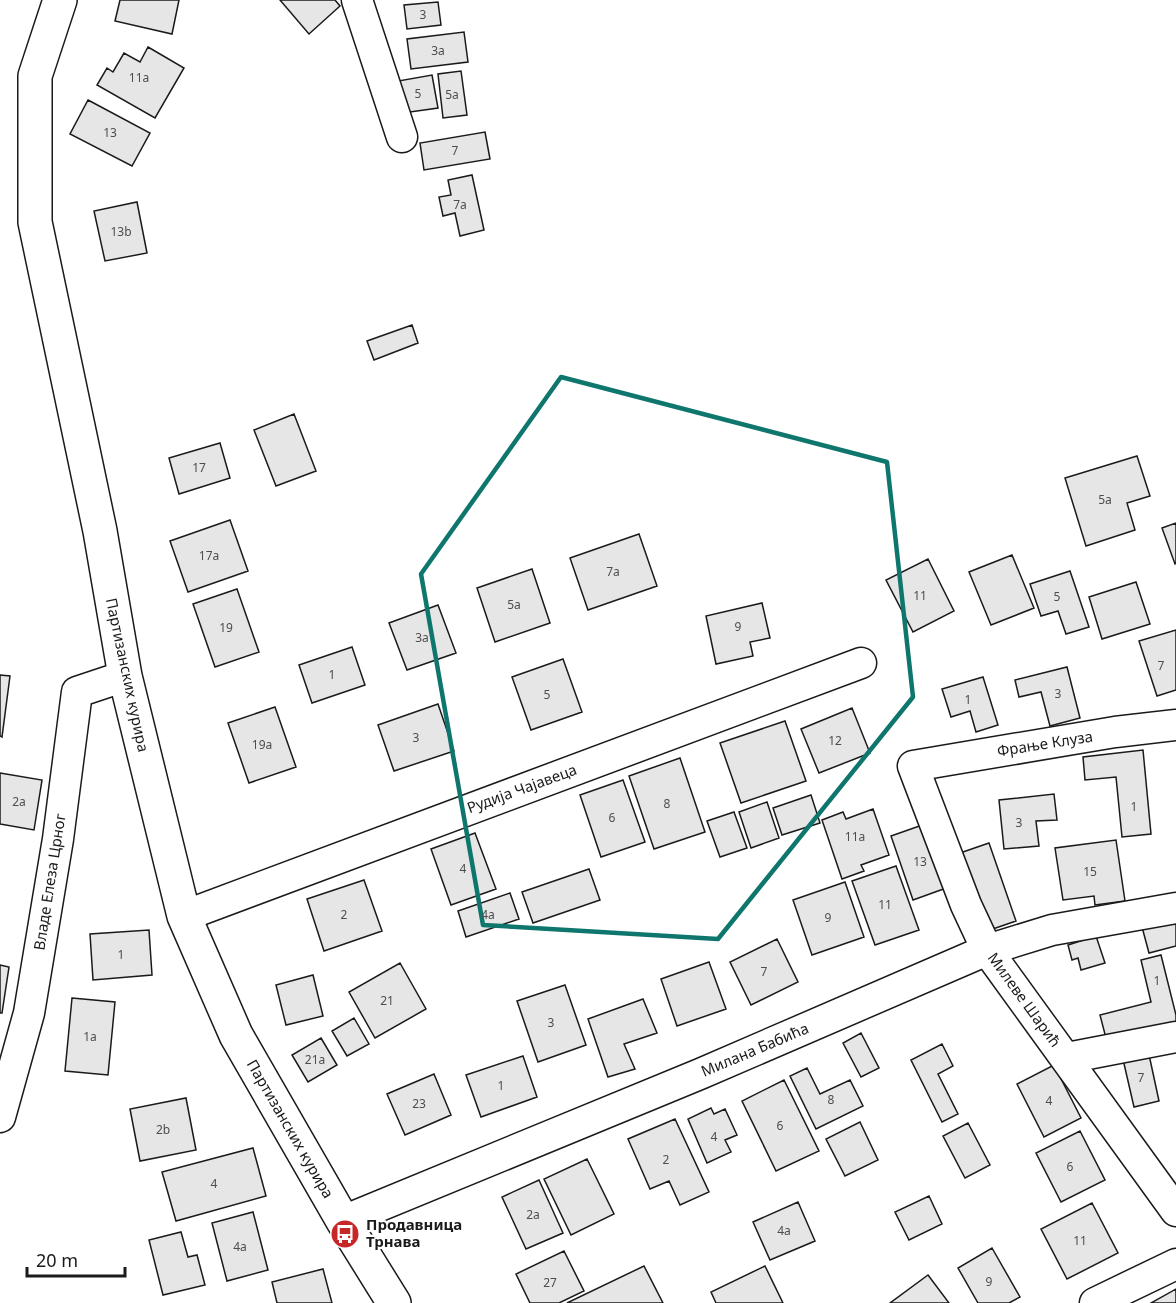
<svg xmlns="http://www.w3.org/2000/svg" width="1176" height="1303" viewBox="0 0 1176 1303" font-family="'Noto Sans',sans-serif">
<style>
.building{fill:#e6e6e6;stroke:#1a1a1a;stroke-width:1.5}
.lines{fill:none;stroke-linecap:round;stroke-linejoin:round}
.street-casing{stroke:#1a1a1a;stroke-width:33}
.secondary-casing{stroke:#1a1a1a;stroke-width:36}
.street{stroke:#fff;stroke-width:30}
.secondary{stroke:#fff;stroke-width:33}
.marked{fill:none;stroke:#0f766e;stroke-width:4.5;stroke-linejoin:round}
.labels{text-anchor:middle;stroke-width:4.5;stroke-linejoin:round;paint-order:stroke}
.number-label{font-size:12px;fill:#4d4d4d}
.street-label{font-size:15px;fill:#1a1a1a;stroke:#fff}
.poi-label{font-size:15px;font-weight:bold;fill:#1a1a1a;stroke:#fff;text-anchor:start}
</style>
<rect width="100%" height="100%" fill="#fff"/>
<path class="building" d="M120,0h59l-7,34 -57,-13z
M280,0h55l5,6 -31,28z
M438,2l3,23 -34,4 -3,-24z
M464,32l4,30 -57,7 -4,-30z
M148,47l36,21 -29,50 -58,-33 10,-17 6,4 11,-19 16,9z
M461,71l6,44 -24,3 -5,-44z
M432,75l6,33 -35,5 -5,-32z
M88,100l62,33 -18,33 -62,-32z
M485,132l5,27 -66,11 -4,-27z
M472,175l12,55 -24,6 -5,-23 -12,3 -4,-19 12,-2 -3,-15z
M137,202l10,51 -42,8 -11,-50z
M412,325l6,18 -44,17 -7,-19z
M294,414l22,57 -40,15 -22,-56z
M220,443l10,35 -51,16 -10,-36z
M1137,456l13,40 -23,7 8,27 -49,16 -21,-68z
M230,520l18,51 -60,21 -18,-51z
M1176,523v40l-1,1 -13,-36z
M639,534l18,52 -69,24 -18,-52z
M1012,555l22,53 -43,17 -22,-53z
M928,559l26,52 -41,21 -27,-52z
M532,569l18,54 -55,19 -18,-54z
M1070,571l19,56 -23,7 -8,-23 -17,5 -11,-32z
M1136,582l14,42 -48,15 -13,-42z
M237,589l22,63 -44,15 -22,-63z
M762,603l8,35 -20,4 3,14 -37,8 -10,-48z
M438,605l18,48 -49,17 -18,-47z
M1176,630v60l-19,6 -18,-55z
M352,647l13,38 -53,18 -13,-38z
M563,659l19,53 -51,18 -19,-53z
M1067,667l13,51 -30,8 -9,-34 -22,5 -4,-17z
M0,675l10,1 -8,61 -2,-1z
M983,677l15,48 -22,7 -6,-21 -19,6 -9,-28z
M438,704l16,47 -60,20 -16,-46z
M275,707l21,60 -47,16 -21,-60z
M852,708l18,45 -51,20 -18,-44z
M785,721l21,60 -65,22 -21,-60z
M1143,750l8,84 -29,3 -6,-60 -31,3 -2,-23z
M680,758l25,74 -51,17 -25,-73z
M0,773l42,7 -8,50 -34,-6z
M623,780l22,62 -44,15 -21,-62z
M1054,794l3,26 -21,1 3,25 -35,3 -5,-49z
M811,795l9,28 -38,12 -9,-27z
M767,802l12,36 -28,10 -12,-36z
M873,809l16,46 -28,10 3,6 -22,8 -20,-59 21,-8 3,7z
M734,812l13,36 -27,9 -13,-36z
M928,823l21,64 -36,13 -22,-64z
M475,833l21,56 -45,16 -20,-56z
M1116,840l9,61 -30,4 -1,-9 -31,4 -8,-52z
M989,843l27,78 -29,10 -27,-78z
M896,866l23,64 -44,15 -23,-64z
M589,869l11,31 -67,23 -11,-31z
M364,880l18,51 -58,20 -17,-52z
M845,882l19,55 -52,18 -19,-55z
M510,893l9,26 -53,18 -8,-26z
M1176,920v26l-27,7 -7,-26z
M149,930l3,45 -59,5 -3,-46z
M1096,936l9,27 -24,7 -3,-12 -6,2 -4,-15z
M777,939l21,43 -47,23 -21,-43z
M1161,955l15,60v10l-69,17 -7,-27 51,-13 -10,-42z
M709,962l17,47 -49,17 -16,-47z
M400,963l26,46 -51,29 -26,-46z
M0,965l9,2 -7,46h-2z
M313,975l10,41 -37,9 -10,-40z
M565,985l21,60 -48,17 -21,-61z
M72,998l43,4 -7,73 -43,-4z
M643,999l14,34 -33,11 11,25 -27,8 -20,-58z
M354,1018l15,26 -22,12 -15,-25z
M861,1033l18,35 -18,9 -18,-34z
M321,1038l16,27 -29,17 -16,-27z
M942,1044l11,22 -15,8 20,40 -16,8 -31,-62z
M1148,1050l11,51 -25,6 -12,-52z
M523,1056l14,41 -56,20 -15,-42z
M1054,1065l27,53 -37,19 -27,-53z
M807,1068l13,26 30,-14 13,26 -47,23 -26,-53z
M434,1074l17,41 -46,20 -18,-41z
M784,1080l35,71 -43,20 -34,-70z
M186,1098l10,52 -56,11 -10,-52z
M711,1108l3,6 11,-5 12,26 -12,5 6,12 -24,11 -19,-44z
M675,1119l34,73 -29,13 -11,-24 -19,8 -22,-50z
M860,1122l18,38 -33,16 -19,-37z
M968,1123l22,42 -25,13 -22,-42z
M1080,1131l25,49 -44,22 -25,-49z
M253,1148l13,48 -90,25 -14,-49z
M587,1159l27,55 -43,21 -27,-56z
M539,1180l24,53 -37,16 -24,-52z
M929,1196l13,28 -33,16 -14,-28z
M798,1202l17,39 -45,19 -17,-38z
M1092,1203l26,50 -51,26 -26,-50z
M253,1212l15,58 -41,11 -15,-58z
M181,1232l7,25 9,-2 8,30 -42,10 -14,-55z
M992,1248l28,49 -11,6h-31l-20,-35z
M564,1251l20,40 -25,12h-29l-14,-29z
M644,1266l19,37h-96z
M765,1266l18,37h-67l-5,-11z
M323,1269l9,34h-55l-5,-21z
M928,1275l21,28h-59z
M1176,1289v14h-25z"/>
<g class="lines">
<g class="street-casing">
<path id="street" d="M357,0l45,137
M1176,725l-61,7 -202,34 53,139 21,45 189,261
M184,916l677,-253
M1067,1058l109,-21
M0,1117l29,-104 29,-174 19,-147 48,-16
M343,1221l357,-147 287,-124 65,-20 124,-22
M1095,1303l81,-39"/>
</g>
<g class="secondary-casing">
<path id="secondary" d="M60,0l-25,76v146l65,309 25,145 59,240 52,119 107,186 51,82"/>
</g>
<use href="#street" class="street"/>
<use href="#secondary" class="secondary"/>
</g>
<path class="marked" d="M561,377l326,85 26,235 -195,242 -235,-14 -62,-351z"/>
<defs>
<g id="bus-disc" transform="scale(1.5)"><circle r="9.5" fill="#c62828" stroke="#fff"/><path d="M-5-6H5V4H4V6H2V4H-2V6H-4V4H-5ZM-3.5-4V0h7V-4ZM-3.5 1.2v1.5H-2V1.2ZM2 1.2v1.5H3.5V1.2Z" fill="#fff"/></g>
</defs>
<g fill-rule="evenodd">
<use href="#bus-disc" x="345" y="1234"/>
</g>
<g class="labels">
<g class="number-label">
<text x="423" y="19">3</text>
<text x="438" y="55">3a</text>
<text x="139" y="82">11a</text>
<text x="418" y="98">5</text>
<text x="452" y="99">5a</text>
<text x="110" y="137">13</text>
<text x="455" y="155">7</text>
<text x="460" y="209">7a</text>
<text x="121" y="236">13b</text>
<text x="199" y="472">17</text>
<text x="1105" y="504">5a</text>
<text x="209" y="560">17a</text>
<text x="613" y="576">7a</text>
<text x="920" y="600">11</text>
<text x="1057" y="601">5</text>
<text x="514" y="609">5a</text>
<text x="738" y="631">9</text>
<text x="226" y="632">19</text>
<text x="422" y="642">3a</text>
<text x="1161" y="670">7</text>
<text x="332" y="679">1</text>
<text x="1058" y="698">3</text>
<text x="547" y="699">5</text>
<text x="968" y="704">1</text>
<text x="416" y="742">3</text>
<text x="835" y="745">12</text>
<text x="262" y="749">19a</text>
<text x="19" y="806">2a</text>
<text x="667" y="808">8</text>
<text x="1134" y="811">1</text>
<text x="612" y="822">6</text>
<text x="1019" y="827">3</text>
<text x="855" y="841">11a</text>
<text x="920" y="866">13</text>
<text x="463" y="873">4</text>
<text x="1090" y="876">15</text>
<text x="885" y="909">11</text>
<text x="344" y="919">2</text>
<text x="488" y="919">4a</text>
<text x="828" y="922">9</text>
<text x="121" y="959">1</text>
<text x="764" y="976">7</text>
<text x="1157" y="985">1</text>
<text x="387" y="1005">21</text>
<text x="551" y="1027">3</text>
<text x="90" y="1041">1a</text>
<text x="315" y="1064">21a</text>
<text x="1141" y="1082">7</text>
<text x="501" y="1090">1</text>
<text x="831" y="1104">8</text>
<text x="1049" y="1105">4</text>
<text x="419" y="1108">23</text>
<text x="780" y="1130">6</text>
<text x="163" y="1134">2b</text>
<text x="714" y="1141">4</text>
<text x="666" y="1164">2</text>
<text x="1070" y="1171">6</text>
<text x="214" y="1188">4</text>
<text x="533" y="1219">2a</text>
<text x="784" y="1235">4a</text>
<text x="1080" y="1245">11</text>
<text x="240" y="1251">4a</text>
<text x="989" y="1286">9</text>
<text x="550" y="1287">27</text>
</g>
<g class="street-label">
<text transform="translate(127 675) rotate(78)" y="5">Партизанских курира</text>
<text transform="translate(1045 744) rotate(-9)" y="5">Фрање Клуза</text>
<text transform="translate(522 789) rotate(-20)" y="5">Рудија Чајавеца</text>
<text transform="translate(50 882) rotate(-81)" y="5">Владе Елеза Црног</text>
<text transform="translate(1024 1000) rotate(54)" y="5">Милеве Шарић</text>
<text transform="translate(755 1050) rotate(-23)" y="5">Милана Бабића</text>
<text transform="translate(290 1129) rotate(60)" y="5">Партизанских курира</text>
</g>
<g class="poi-label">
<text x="366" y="1230">Продавница<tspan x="366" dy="17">Трнава</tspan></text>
</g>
</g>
<path d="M27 1267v9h98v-9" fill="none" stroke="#1a1a1a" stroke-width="3"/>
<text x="36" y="1267" font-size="18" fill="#1a1a1a" stroke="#ffffff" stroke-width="4.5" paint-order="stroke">20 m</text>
</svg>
